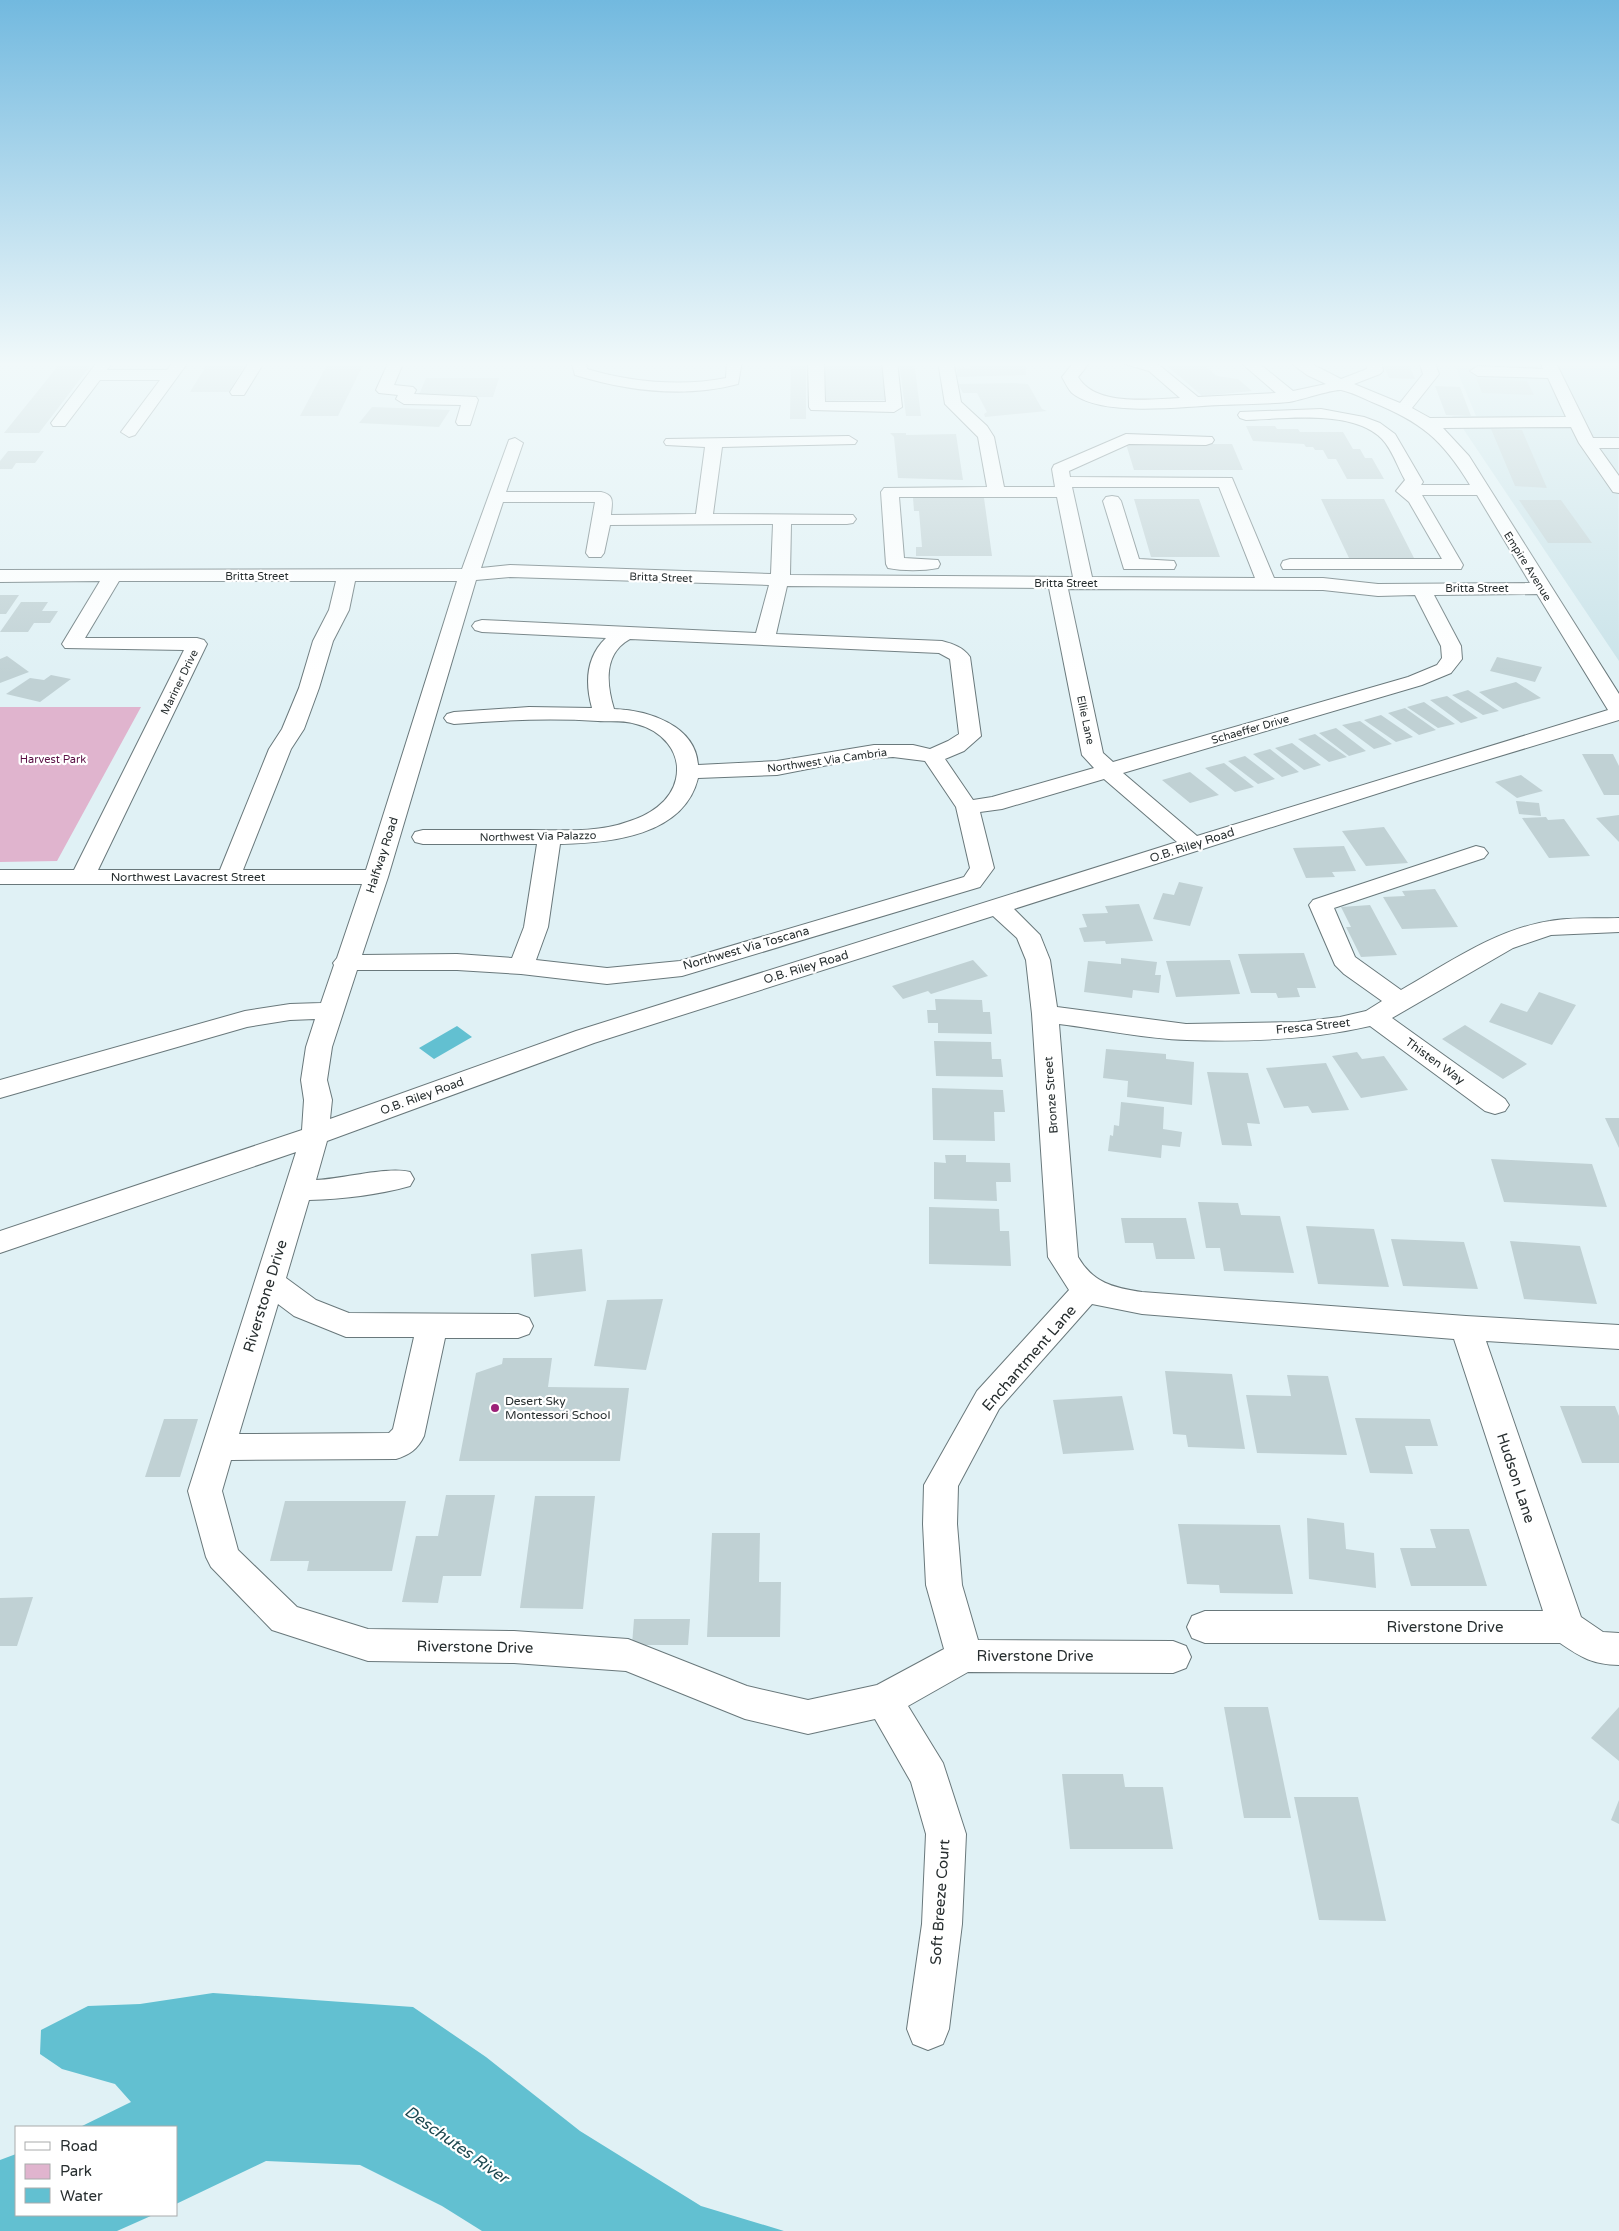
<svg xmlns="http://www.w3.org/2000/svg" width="1619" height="2231" viewBox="0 0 1619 2231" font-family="'Varela Round',sans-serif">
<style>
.built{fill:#cae3e9}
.green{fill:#e0b4ce}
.water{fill:#62c0d1}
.building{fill:#c0d1d4}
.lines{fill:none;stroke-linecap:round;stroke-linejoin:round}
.minor-casing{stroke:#69787b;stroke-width:2}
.minor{fill:#fff;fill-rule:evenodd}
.poi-dot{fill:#9c2178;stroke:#fff;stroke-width:2}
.labels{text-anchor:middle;stroke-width:4.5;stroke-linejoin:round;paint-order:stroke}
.far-street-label{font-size:11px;fill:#272e2f;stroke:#fff}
.far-park-label{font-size:11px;fill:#5b1045;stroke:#fff}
.street-label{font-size:12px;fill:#272e2f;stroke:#fff}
.poi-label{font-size:12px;fill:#272e2f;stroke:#fff;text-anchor:start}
.near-street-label{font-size:15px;fill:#272e2f;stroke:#fff}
.near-water-label{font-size:16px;font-style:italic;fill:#1d4850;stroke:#fff}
</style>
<rect width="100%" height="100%" fill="#e0f1f5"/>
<path class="built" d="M1453,361h165l1,300 -157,-234 -10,-11h24z"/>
<path class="green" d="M0,707h141l-84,154 -57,1z"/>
<path class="water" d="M457,1026l15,11 -38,22 -15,-11z
M213,1993l200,14 73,50 94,74 121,75 83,25h-302l-40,-25 -82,-41 -94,-4 -90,43v-77h-96l51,-25 -16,-18 -53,-15 -22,-15 1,-24 47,-24 52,-2z
M16,2154v61h137l-36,16h-117v-71z"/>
<path class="building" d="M62,361h32l-55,72h-35z
M209,361h38l-18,31h-39z
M329,361h36l-27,55h-38z
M791,361h15v58h-16z
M824,361h59l4,39 -61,1z
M899,361h15l7,55h-15z
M970,361h55l1,14 -69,2v-10l14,1z
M1162,361h54l5,4 -15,2 11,9 21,3 14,12 -50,5z
M1382,361h25l8,18 -26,-1z
M426,378h73l-6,19h-75z
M1476,378l51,3 7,14 -52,-2z
M1014,383l14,1 14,25 5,2 -62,6 -1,-3 3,-2 -10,-19h-14l-5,-9z
M1435,386l25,1 11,29 -25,-1z
M372,407l78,3 -11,17 -80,-4z
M1246,426h29l2,3h21l2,3h43l10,17h7l5,9h7l12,21h-37l-11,-20h-8l-5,-9h-8l-2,-3h-7l-2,-3 -51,-3z
M1491,429l31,1 25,58 -32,-2z
M890,433h16v2l50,-1 7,46 -65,-2 -4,-41z
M1126,444h106l11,26h-109z
M8,451h36l-9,12h-19l-4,6h-12v-8z
M913,498h71l8,58h-76v-9h6l-3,-36h-5z
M1134,499h65l21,58h-69z
M1321,499h63l30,59h-65z
M1519,500h42l31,43h-44z
M0,595h19l-13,19h-6z
M21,602h27l-6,9h16l-8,12h-16l-6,9h-28z
M7,656l22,16 -29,11v-24z
M1497,657l45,10 -7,15 -45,-11z
M51,675l20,4 -31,23 -34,-8 24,-16 14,2z
M1516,682l25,16 -38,11 -24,-17z
M1468,690l31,21 -16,4 -31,-20z
M1447,696l31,22 -17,5 -31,-23z
M1424,702l31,22 -17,4 -31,-21z
M1405,708l31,22 -17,5 -31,-22z
M1381,715l32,22 -17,5 -32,-22z
M1360,721l32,23 -18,5 -32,-24z
M1336,728l30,23 -17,5 -30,-23z
M1315,734l32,23 -18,5 -31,-23z
M1292,743l29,22 -17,5 -29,-22z
M1270,749l29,23 -17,5 -29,-23z
M1582,754h31l6,12v29h-15z
M1245,756l30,23 -17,5 -30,-23z
M1224,763l30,24 -19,5 -30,-24z
M1190,772l29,23 -29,8 -28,-23z
M1521,775l22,16 -26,7 -22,-16z
M1516,801l23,2 2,13 -22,-2z
M1619,815v27l-23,-24z
M1546,817l2,3 16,-1 26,37 -41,2 -27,-40z
M1384,827l24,36 -42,3 -24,-35z
M1344,846l12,25 -24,1 3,5 -29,1 -13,-30z
M1179,882l24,5 -13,39 -37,-7 10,-26 11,2z
M1435,889l23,38 -56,2 -19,-32 22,-1 -3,-5z
M1139,904l14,37 -47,3 -1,-3 -21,1 -5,-14 8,-1 -5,-13 26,-1 -3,-7z
M1370,905l27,50 -36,2 -15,-30h5l-10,-20z
M1304,953l12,35h-19l3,9 -22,1 -2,-5h-25l-13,-39z
M1121,958l36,4 -2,13h6l-2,18 -26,-3 -1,8 -48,-6 4,-31 33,3z
M973,960l15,16 -57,18 -3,-3 -25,8 -11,-13z
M1230,960l10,34 -64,3 -10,-36z
M1539,992l37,13 -24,40 -63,-23 12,-19 26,9z
M935,999l47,1 1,12h7l2,22 -54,-1v-10h-10l-1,-13h9z
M1465,1025l62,39 -24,15 -61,-40z
M934,1041l57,1 1,17h9l2,18 -67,-1z
M1106,1049l60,5v5l28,3 -2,43 -65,-8 1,-16 -25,-3z
M1357,1052l5,7 22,-3 24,34 -47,8 -29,-42z
M1326,1063l23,47 -37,3 -4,-7 -24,2 -18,-40z
M1207,1072l41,1 12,51 -13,-1 5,23 -30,-1z
M932,1088l71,2 2,22h-11l1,29 -62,-1z
M1121,1102l43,5 -1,22 19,3 -2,15 -18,-2 -1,13 -53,-7 2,-16 3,1 1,-11 5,1z
M1605,1118h14v30z
M945,1155h21v7l44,1 1,19h-15l1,19 -63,-2v-37l12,1z
M1491,1159l101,5 15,43 -103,-5z
M1198,1202l40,1 3,12 39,1 14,57 -70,-2 -4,-23h-14z
M929,1207l70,2 1,22h9l2,35 -82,-2z
M1121,1218h65l9,41h-39l-3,-16h-28z
M1306,1226l68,3 15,58 -71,-3z
M1391,1239l73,3 14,47 -75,-3z
M1510,1241l70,5 17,58 -73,-5z
M582,1249l4,42 -52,6 -3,-43z
M663,1299l-17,71 -52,-4 13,-66z
M503,1358h49l-4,29 81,1 -9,73h-161l17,-88 26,-9z
M1165,1371l67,3 13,75 -57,-2 -2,-12 -13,-1z
M1287,1375l41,1 19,79 -90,-2 -11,-58 45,1z
M1122,1396l12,54 -71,4 -10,-54z
M1560,1406h55l4,10v47h-37z
M1355,1418l75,1 8,27h-33l8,28 -43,-1z
M164,1419h34l-18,58h-35z
M446,1495h49l-14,81h-38l-5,27 -36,-1 14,-66h22z
M535,1496h60l-12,113 -63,-1z
M285,1501h121l-14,70h-85l2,-10h-39z
M1307,1518l37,5 2,26 28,4 2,35 -67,-9z
M1178,1524l102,1 13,69 -73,-1 -1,-8 -32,-1z
M1430,1529h39l18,57h-76l-11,-38h36z
M712,1533h48l-1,49h22l-1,55h-73z
M33,1597l-16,49h-17v-48z
M634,1619h56l-2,26h-56z
M1224,1707h44l23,111h-47z
M1619,1707v54l-28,-23z
M1062,1774h61l2,13h38l10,62h-103z
M1294,1797h64l28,124 -67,-1z
M1619,1800v24l-8,-4z"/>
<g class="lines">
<g class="minor-casing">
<path id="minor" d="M98,361h15l-6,9h60l7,-9h15l-54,74 -6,2 -8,-5 39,-52h-60l-35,46h-12l-2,-3z
M250,361h15l-21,34h-12l-2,-3z
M389,361h15l-10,24 19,2 3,3 -2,4 62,3 2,3 -8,25h-12l-2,-3 5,-17 -57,-1 -8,-5 2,-4 -19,-2 -3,-3z
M571,361h15l1,8c43,13 94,18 139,9l1,-17h15l-4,23c-53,14 -111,7 -163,-9z
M808,361h16l1,41h61l-4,-41h15l5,46 -8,5 -83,-2 -2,-3z
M938,361h15l8,41 26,24 7,11 10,50h51l-3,-18 2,-4 72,-31 86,3 2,3 -2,3 -6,2 -77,-1 -60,27 1,6 162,1 42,100h49l55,6 152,-1 -53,-88h-55l41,70 -2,4h-178l-2,-4 2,-4 7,-2h152l-33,-57 -13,-11 9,-11c-7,-12 -13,-31 -23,-41 -29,-30 -98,-20 -136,-19l-6,-2 -2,-3 2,-3 81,-3 43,8 16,6 15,11 28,48 -2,3h49c-28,-46 -49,-63 -98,-83 -9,-4 -21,-10 -31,-12 -8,-1 -40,10 -52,12 -22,2 -45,2 -68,3 -37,1 -118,13 -149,-12 -4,-4 -7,-11 -10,-16l13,-16h16l-13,16c18,30 72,22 102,21l-31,-27 -24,-7 -2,-3h25l11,4 39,32 78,-4 -37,-32h17l37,30 33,-7 -19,-9 -19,-14h18l35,18 26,-10 -1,-8h15l2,10 -3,3 -26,10 46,19 23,-29 -4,-13h15l5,13 -27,34 18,10 136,-1 -18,-39 -70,-2 -8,-5 8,-5 65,3 -3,-8h15l38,77h26v10h-20l20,28v17l-6,-1 -34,-49 -8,-16 -128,1 26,28 150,238v26l-202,61 -403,128 26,26 10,25 7,47 129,17 112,-2 42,-5 26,-6 16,-10 -38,-27 -9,-9 -26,-60 4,-5 163,-54 8,2 4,5 -4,5 -150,50 21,49 46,33c46,-26 95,-61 149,-69 22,-4 46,-2 69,-3v14l-68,3 -38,13 -121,70 113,81 4,6 -4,6 -10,3 -10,-3 -115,-85c-60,14 -122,16 -183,14 -41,-1 -87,-11 -128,-16l19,233c15,26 36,31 64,35l324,24 153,9v24l-133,-8 95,276 22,15 16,1v32c-27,-1 -37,-7 -59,-22h-355l-13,-5 -5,-11 5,-11 13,-5h338l-89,-272 -312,-25 -50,-10 -93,105 -41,77 -1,38 5,61 16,55 195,1 13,5 5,11 -5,11 -13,5 -205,-1 -60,34 35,57 23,71 -4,90 -13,105 -6,15 -15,6 -15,-6 -6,-15 15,-105 4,-90 -15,-52 -36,-63 -67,15 -63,-15 -119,-48 -112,-8 -146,-2 -96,-31 -61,-63 -5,-10 -18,-66 108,-339 -296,101v-22l302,-101 2,-30 -3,-20 5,-33 9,-28 -25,1 -43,7 -247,71v-18l245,-69 45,-7 31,-1 13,-38 -1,-2 4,-5 25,-74h-362v-14h74l110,-220 -119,-2 -3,-4 38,-63 -100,1v-12l462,-1 47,-129 6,-2 8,5 -17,49h95c14,3 11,10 10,23l85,-1 9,-67 -39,-2 -2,-3 2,-3 183,-3 8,5 -2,3 -133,3 -9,67 140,1 3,4 -3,4 -6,1h-56l-1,51 283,2 -16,-80h-158l5,61 34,2 2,4 -2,4c-15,3 -35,3 -50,0l-2,-4 -5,-72 3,-4 103,-1 -9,-50 -33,-33zM1072,487h147l36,91 -163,-1zM503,502h92l-9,51 3,4h12l3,-4 6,-28 163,-1 -2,50 -261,-9 -29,3zM510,577l259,8 -13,48 -274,-13 -7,2 -3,4 3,4 7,2 124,6c-20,19 -21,45 -14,70l-63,-1 -75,5 -7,2 -3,4 3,4 7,2c48,-4 96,-6 144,-3 13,1 26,-1 38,3 25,6 46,27 40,55 -5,23 -28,37 -49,43 -30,11 -66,8 -98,8 -35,0 -71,0 -106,0l-8,2 -3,5 3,5 8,2h114l-13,83 -12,31 -55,-4 -95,1 26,-78 88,-297zM119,581h217l-7,29 -16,31 -14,47 -17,41 -13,20 -49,121h-122l109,-226 -3,-4 -7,-2h-112zM355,581h102l-91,289h-123l48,-121 13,-20 15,-41 14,-47 16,-31zM787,586l262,2 33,167 12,13 -102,29 -19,3 -28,-41 19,-8 17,-15 -11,-79c-7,-10 -17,-13 -28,-16l-166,-7zM1068,589l255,1 55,6 37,-1 26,51 1,12 -5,7 -29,12 -295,85 -10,-9zM1537,594l71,116 -411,126 -74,-63 299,-88 29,-12 11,-14 -1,-13 -27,-51zM630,639l309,14 11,6 9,75 -11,7 -18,8 -17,-4h-39l-97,16 -79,4c-2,-40 -51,-55 -84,-56 -8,-26 -10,-56 16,-70zM893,757l32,4 31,46 14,61 -6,9 -284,84 -73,7 -71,-8 12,-33 12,-83c50,-1 124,-8 138,-66l79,-3 77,-15zM1104,779l73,63 -601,189 -246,88 2,-19 -5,-20 5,-33 25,-77h100l64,4 86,10 75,-8 298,-89 14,-19 -14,-56 22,-3zM993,916l24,22 9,22 6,54 16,243 21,33 -92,101 -53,94 -1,39 3,61 18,64 -67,36 -69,15 -61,-14 -119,-47 -114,-8 -146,-2 -71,-22 -59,-57 -16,-59 9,-31 165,-1c13,-4 22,-10 28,-23l21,-98h73l11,-4 4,-8 -4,-8 -11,-4 -169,-1 -33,-13 -30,-22 23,-78c34,-1 69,-5 101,-14l4,-7 -4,-7c-22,-6 -68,7 -94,8l11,-39 267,-98zM278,1304l16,12 52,21h68l-21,92 -4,4 -150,1z
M1112,496l6,1 3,4 18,58 35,2 2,4 -2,4h-50l-21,-68 3,-4z"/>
</g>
<use href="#minor" class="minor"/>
</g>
<linearGradient id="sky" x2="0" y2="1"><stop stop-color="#72b9df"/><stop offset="0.54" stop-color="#f1f9fa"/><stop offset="1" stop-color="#f1f9fa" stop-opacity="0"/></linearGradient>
<rect width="1619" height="674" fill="url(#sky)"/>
<circle class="poi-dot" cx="495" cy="1408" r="5"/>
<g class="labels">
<g class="far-street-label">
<text transform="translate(1528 566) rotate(58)" y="4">Empire Avenue</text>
<text x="257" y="580">Britta Street</text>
<text transform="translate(661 577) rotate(2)" y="4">Britta Street</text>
<text x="1066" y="587">Britta Street</text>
<text x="1477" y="592">Britta Street</text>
<text transform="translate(179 682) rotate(-64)" y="4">Mariner Drive</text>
<text transform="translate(1086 720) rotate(78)" y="4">Ellie Lane</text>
<text transform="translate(1250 729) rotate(-16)" y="4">Schaeffer Drive</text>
<text transform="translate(827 760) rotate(-8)" y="4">Northwest Via Cambria</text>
<text transform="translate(538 836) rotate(-1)" y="4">Northwest Via Palazzo</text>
</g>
<g class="far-park-label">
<text x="53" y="763">Harvest Park</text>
</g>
<g class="street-label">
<text transform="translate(1192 845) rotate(-18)" y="4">O.B. Riley Road</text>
<text transform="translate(382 855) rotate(-72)" y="4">Halfway Road</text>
<text x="188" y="881">Northwest Lavacrest Street</text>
<text transform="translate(746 948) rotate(-16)" y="4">Northwest Via Toscana</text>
<text transform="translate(806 967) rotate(-17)" y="4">O.B. Riley Road</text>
<text transform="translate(1313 1026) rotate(-6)" y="4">Fresca Street</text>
<text transform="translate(1435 1061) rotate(36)" y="4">Thisten Way</text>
<text transform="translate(1051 1095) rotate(-94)" y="4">Bronze Street</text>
<text transform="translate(422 1096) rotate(-20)" y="4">O.B. Riley Road</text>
</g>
<g class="poi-label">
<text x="505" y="1405">Desert Sky<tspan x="505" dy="14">Montessori School</tspan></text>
</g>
<g class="near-street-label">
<text transform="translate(265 1296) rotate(-73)" y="5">Riverstone Drive</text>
<text transform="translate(1029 1358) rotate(-49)" y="5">Enchantment Lane</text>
<text transform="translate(1516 1478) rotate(72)" y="5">Hudson Lane</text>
<text x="1445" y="1632">Riverstone Drive</text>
<text transform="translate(475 1647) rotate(1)" y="5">Riverstone Drive</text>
<text x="1035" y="1661">Riverstone Drive</text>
<text transform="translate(940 1902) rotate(-86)" y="5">Soft Breeze Court</text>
</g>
<g class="near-water-label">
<text transform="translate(457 2144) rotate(35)" y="6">Deschutes River</text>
</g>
</g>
<rect x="15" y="2126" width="162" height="90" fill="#ffffff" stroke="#a9abac"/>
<rect x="25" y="2142" width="25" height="8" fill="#ffffff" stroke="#a9abac"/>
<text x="60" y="2151" font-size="15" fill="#272e2f">Road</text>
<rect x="25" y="2164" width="25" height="15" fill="#e0b4ce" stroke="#a9abac"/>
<text x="60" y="2176" font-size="15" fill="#272e2f">Park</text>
<rect x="25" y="2188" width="25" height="15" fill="#62c0d1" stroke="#a9abac"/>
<text x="60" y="2201" font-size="15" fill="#272e2f">Water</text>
</svg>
